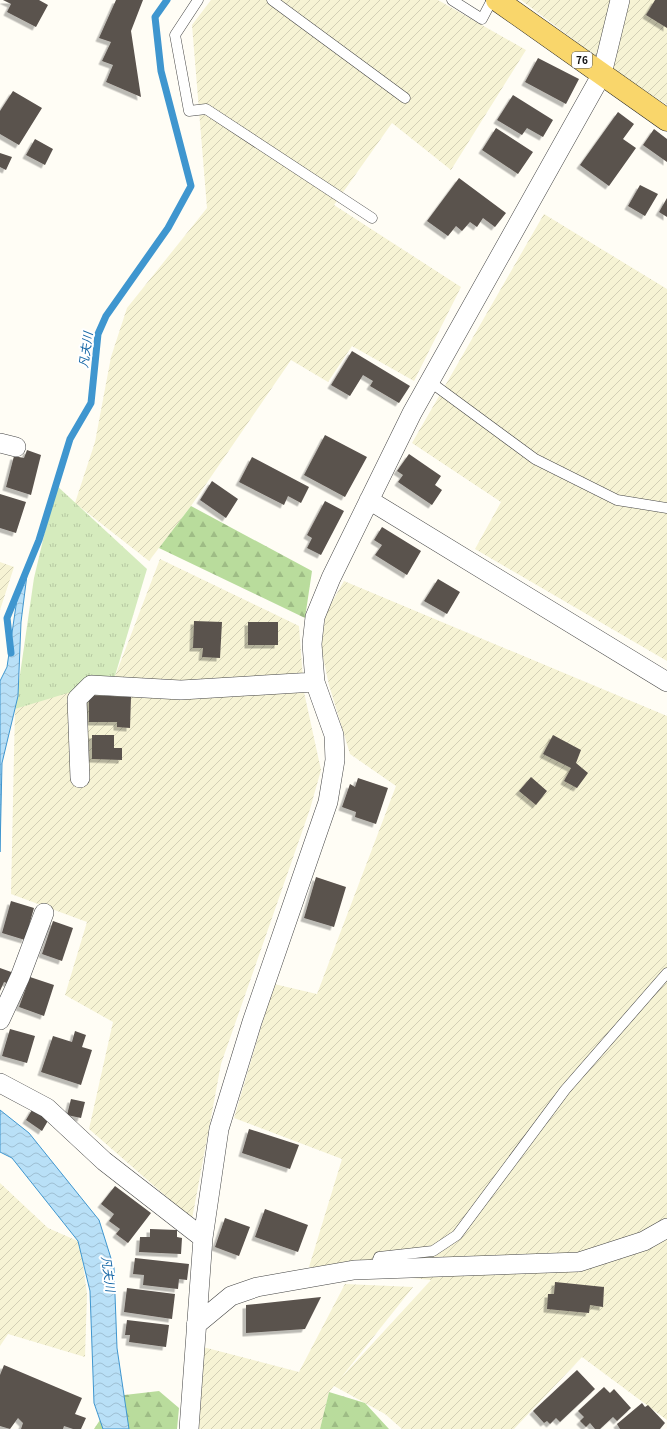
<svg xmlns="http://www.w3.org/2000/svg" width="667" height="1429" viewBox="0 0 667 1429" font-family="Georgia,'Noto Sans JP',serif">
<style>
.farmland{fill:url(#farmland-furrows)}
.grass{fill:url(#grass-tufts)}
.forest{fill:url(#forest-firs)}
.water{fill:url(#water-waves);stroke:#3f96cf}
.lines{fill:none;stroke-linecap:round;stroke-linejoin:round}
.stream{stroke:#3f96cf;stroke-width:7}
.building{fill:#5a524d;filter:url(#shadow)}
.service-casing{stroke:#444;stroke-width:11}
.minor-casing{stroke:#444;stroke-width:20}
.primary-casing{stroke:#222;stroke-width:23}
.service{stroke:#fff;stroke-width:10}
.minor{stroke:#fff;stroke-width:19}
.primary{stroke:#f9d66b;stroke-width:22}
.labels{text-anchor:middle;stroke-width:4;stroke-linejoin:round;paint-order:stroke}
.shield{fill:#fff;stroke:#585858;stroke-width:1}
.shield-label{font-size:10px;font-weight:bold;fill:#111}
.water-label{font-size:12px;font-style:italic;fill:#1768a6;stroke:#fff}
</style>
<defs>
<pattern id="farmland-furrows" width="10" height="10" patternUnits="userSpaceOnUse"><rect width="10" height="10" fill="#f6f3d4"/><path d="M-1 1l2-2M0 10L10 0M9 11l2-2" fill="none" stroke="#d2cfb5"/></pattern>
<pattern id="grass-tufts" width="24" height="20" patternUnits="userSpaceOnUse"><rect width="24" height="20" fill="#d5ebbd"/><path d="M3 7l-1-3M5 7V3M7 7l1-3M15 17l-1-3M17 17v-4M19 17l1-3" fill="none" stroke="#b6c8a1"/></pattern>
<pattern id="forest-firs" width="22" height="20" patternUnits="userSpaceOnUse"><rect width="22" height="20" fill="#b9dc9c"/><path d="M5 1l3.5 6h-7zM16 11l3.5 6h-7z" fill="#9ebc85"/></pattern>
<pattern id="water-waves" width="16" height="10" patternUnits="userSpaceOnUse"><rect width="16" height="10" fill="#b9e0f7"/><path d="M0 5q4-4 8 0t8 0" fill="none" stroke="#9ebfd3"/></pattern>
<filter id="shadow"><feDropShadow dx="-3.5" dy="3.5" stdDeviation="0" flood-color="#0004"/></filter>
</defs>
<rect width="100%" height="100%" fill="#fffdf5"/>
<path class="farmland" d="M211,0h227l88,50 -75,120 -59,-47 -58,82 127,82 -47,94 -62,-35 -24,36 -37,-22 -100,146 -42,55 -74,-58 20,-61 16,-85 16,-49 80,-100 -15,-183z
M521,0h146v105l-53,-35z
M544,214l123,75v372l-192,-112 26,-47 -89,-59z
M160,559l139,67 5,66 17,78 -11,39 -89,255 -29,155 -103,-90 24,-107 -48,-27 22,-73 -76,-28 4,-185 59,-21 40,-9z
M0,562l14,5 -14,43z
M344,581l323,135v704l-85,-63 -68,72h-112l-17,-15 -51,-28 -5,6 -9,37h-121l4,-82 96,25 46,-88 68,3 -73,92 91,-99 -122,-13 33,-108 -108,-41 40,-134 43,10 79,-208 -46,-32 -21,-69 -8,-37 5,-36z
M0,1183l48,45 32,14 7,52 -2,63 -77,-23 -8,12z"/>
<path class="grass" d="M56,485l91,84 -33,110 -99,30 19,-131z"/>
<path class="forest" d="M191,506l121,65 -7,47 -146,-70z
M159,1391l20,17 -2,21h-83l22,-33z
M329,1392l36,11 24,26h-69z"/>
<path class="water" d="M28,567l-7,55 -3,74 -16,67 -2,89v-171l7,-14 11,-75z
M0,1110l29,23 70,87 15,48 3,80 12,81h-26l-9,-26 -4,-112 -12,-50 -66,-83 -12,-6z"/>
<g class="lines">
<path class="stream" d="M11,653l-4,-35 32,-78 31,-101 21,-36 7,-69 8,-18 62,-88 23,-42 -30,-115 -6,-54 12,-17"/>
</g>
<path class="building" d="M3,0h36l9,5 -12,22 -29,-15 4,-8z
M116,0h27l-12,31 10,66 -35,-15 7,-17 -11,-4 9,-19 -12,-4z
M655,0h12v28l-21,-13z
M538,58l41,21 -13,25 -41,-22z
M13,91l29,17 -23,37 -19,-11v-23z
M513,95l40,25 -10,17 -16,-9 -5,7 -25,-15z
M618,112l16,12 -11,15 13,9 -27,38 -29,-21z
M496,128l37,24 -15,22 -36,-24z
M654,129l13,10v23l-24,-17z
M35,139l18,10 -8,16 -19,-10z
M0,153l12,4 -6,13 -6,-3z
M459,178l47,35 -11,14 -12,-9 -6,9 -7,-5 -8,9 -6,-5 -8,10 -21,-15z
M640,185l18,9 -13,22 -17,-10z
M667,198v19l-8,-5z
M352,351l58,35 -11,17 -29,-17 3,-5 -10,-6 -13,21 -19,-11z
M325,435l42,22 -22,40 -41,-22z
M27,450l14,5 -10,40 -25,-8 8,-31 10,2z
M409,454l32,22 -6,9 7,5 -10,15 -34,-23 5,-7 -6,-4z
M252,457l57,30 -8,16 -13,-7 -4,9 -45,-23z
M212,481l26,18 -12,19 -26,-18z
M0,494l26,8 -10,31 -16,-5z
M325,501l19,10 -23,44 -14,-7 5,-10 -5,-3z
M382,527l39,24 -14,24 -32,-20 7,-10 -8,-5z
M438,579l22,13 -13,22 -23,-13z
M194,621l28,1 -2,36 -18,-1 1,-9h-10z
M248,622h30v23h-30z
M89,695l42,2 -1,31 -13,-1v-5h-28z
M92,735h22v13h8v12l-30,-1z
M553,735l28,15 -5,13 12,10 -11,15 -13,-7 7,-13 -28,-14z
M531,777l16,14 -11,14 -17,-14z
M358,778l30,10 -12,36 -21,-7 1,-5 -14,-5 8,-23 5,3z
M316,877l30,10 -12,40 -30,-9z
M11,901l23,7 -9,32 -23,-7z
M53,921l20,7 -11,33 -20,-7z
M0,968l14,5 -4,11 -6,-2 -4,9z
M30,977l24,8 -10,31 -25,-9z
M10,1029l25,7 -8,27 -25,-7z
M75,1031l11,4 -4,12 10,3 -11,35 -40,-13 12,-36 19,6z
M71,1099l14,3 -4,16 -14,-3z
M33,1108l16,11 -7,12 -16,-11z
M249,1129l50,16 -9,24 -48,-16z
M115,1186l36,27 -23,30 -12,-9 4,-5 -11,-8 5,-7 -13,-10z
M265,1209l43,16 -10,27 -43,-15z
M225,1218l25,9 -11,29 -24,-9z
M150,1229l27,1v7l5,1 -1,16 -42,-2 1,-15h10z
M135,1258l54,6 -2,16 -8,-1 -1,10 -35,-4 1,-10 -11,-1z
M555,1282l49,5 -1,20 -13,-2 -1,8 -42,-4 1,-15h6z
M127,1288l48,6 -3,25 -48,-7z
M321,1297l-16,32 -59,4v-28z
M127,1320l42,5 -3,22 -37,-5 1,-7h-5z
M4,1365l78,33 -7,16 11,4 -5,11h-8l-9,-3 -1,3h-42l2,-6 -5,-5 -8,11 -10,-3v-51z
M577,1370l18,19 -35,33 -4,-4 -6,6 -3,-3 -3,2 -11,-12z
M604,1387l6,6 4,-4 17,19 -14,13 -4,-4 -13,12h-5l-5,-6 -4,4 -6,-6 4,-4 -6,-6z
M642,1403l3,4 3,-2 17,18 -5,6h-40l-3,-5z"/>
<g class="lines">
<g class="service-casing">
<path id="service" d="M198,0l-23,35 14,76 17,-2 166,109
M272,0l133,98
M452,0l30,19 10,-19
M429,381l106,78 82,41 50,8
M374,1270l5,-13 54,-6 24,-16 108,-145 102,-117"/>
</g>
<g class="minor-casing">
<path id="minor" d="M0,443l16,4
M369,500l298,182
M80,778l-3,-79 14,-14 90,5 134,-8
M0,1020l20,-43 24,-64
M0,1083l47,25 57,53 99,77
M196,1325l35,-29 26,-9 97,-17 225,-8 65,-21 23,-13
M189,1429l14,-191 16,-109 33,-107 76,-220 7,-42 -1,-25 -19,-53 -3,-38 3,-27 16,-39 81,-165 190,-339 18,-74"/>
</g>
<g class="primary-casing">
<path id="primary" d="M497,0l170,120"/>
</g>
<use href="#service" class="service"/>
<use href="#minor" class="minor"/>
<use href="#primary" class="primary"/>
</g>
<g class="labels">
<rect class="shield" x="572" y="52" width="20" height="16" rx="3"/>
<g class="shield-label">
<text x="582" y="64">76</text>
</g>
<g class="water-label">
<text transform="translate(86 350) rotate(-82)" y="4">凡夫川</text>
<text transform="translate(108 1274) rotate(82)" y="4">凡夫川</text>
</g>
</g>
</svg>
